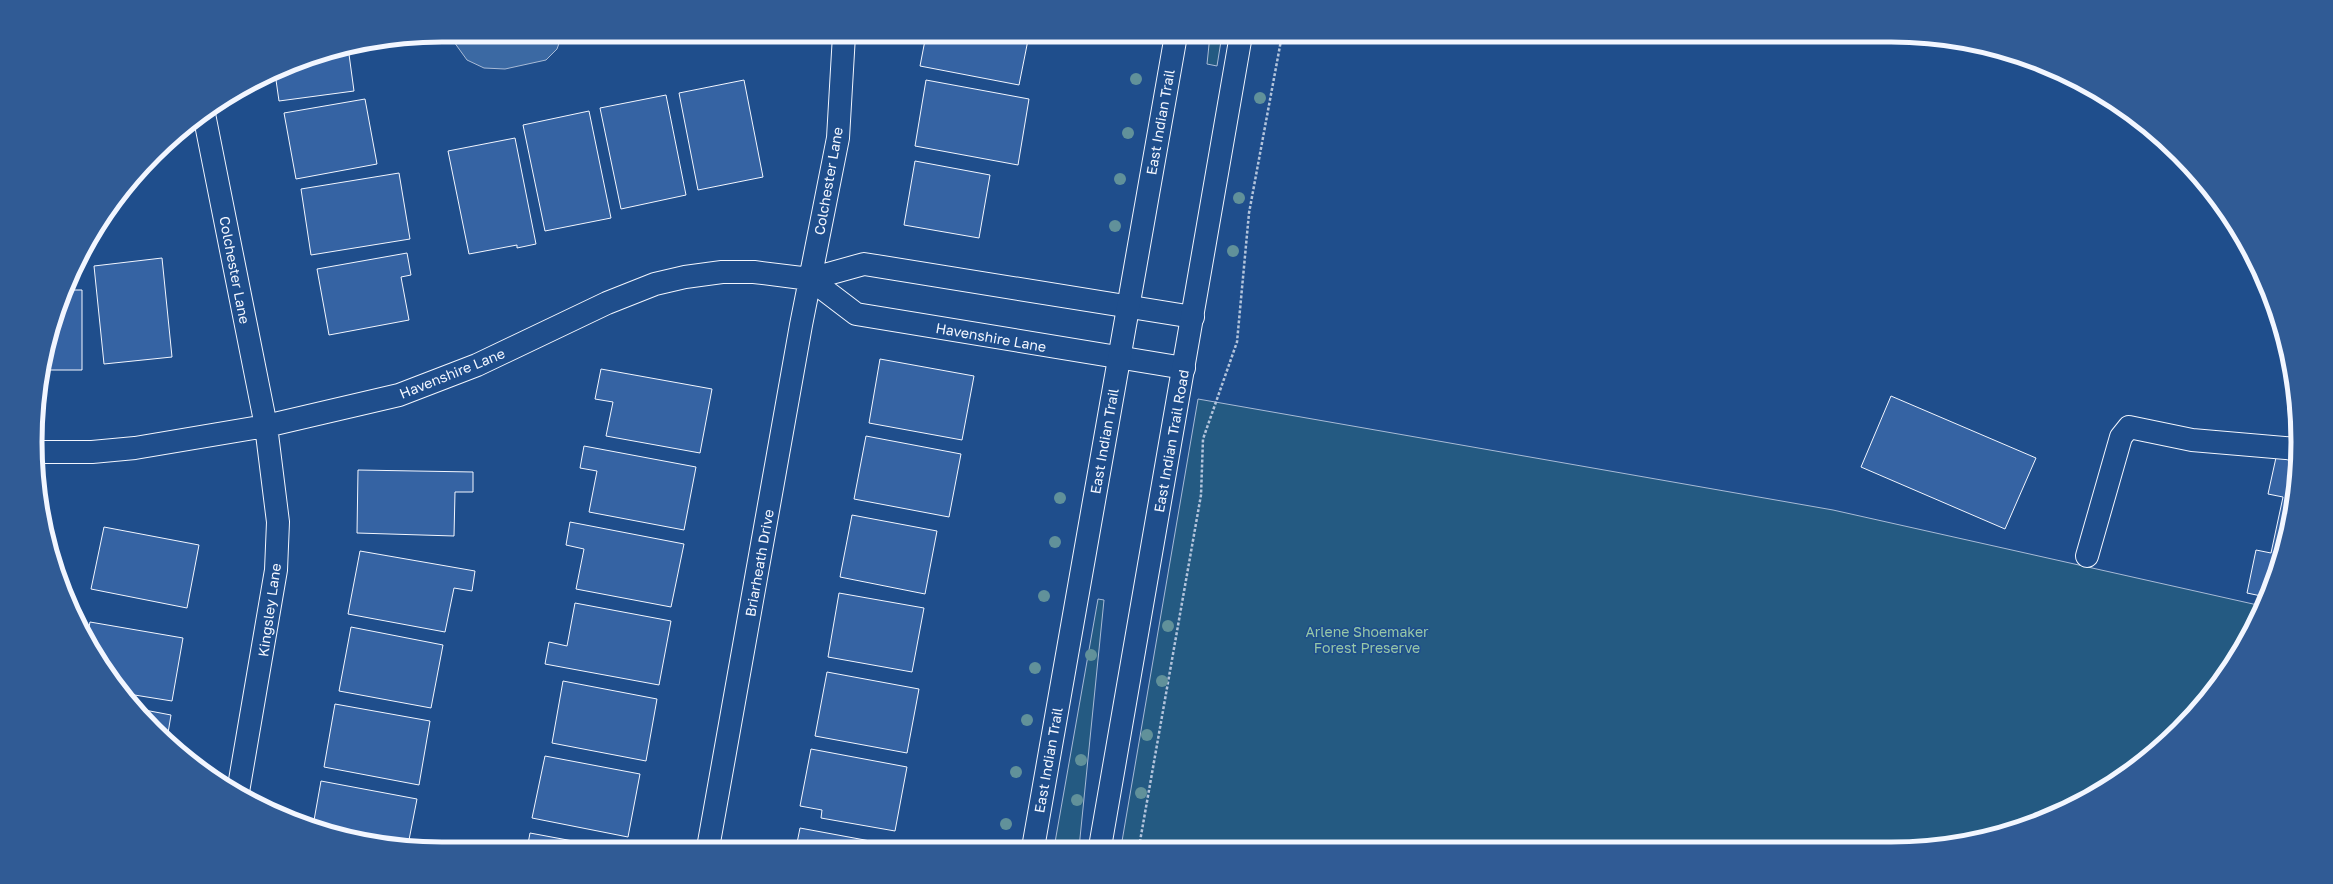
<svg xmlns="http://www.w3.org/2000/svg" width="2333" height="884" viewBox="0 0 2333 884" font-family="'Golos Text',sans-serif">
<style>
.green{fill:#245a82;stroke:#a8bbd7}
.water{fill:#3b69a3;stroke:#a8bbd7}
.building{fill:#3563a3;stroke:#f2f6ff}
.lines{fill:none;stroke-linecap:round;stroke-linejoin:round}
.minor-casing{stroke:#f2f6ff;stroke-width:24}
.major-casing{stroke:#f2f6ff;stroke-width:24}
.path{stroke:#b3c4dc;stroke-width:2.5;stroke-dasharray:3 2;stroke-linecap:butt}
.minor{stroke:#1f4e8c;stroke-width:22}
.major{stroke:#1f4e8c;stroke-width:22}
.tree{fill:#61919a}
.labels{text-anchor:middle;dominant-baseline:central;stroke-width:3;stroke-linejoin:round;paint-order:stroke}
.street-label{font-size:14px;fill:#f2f6ff;stroke:#1f4e8c}
.park-label{font-size:14px;fill:#97c8a6;stroke:#1f4e8c}
.rim{fill:none;stroke:#f2f6ff;stroke-width:5}
</style>
<rect width="100%" height="100%" fill="#1f4e8c"/>
<!-- green -->
<path class="green" d="M1210 35H1222L1217 66 1207 64Z
M1198 399 1833 510 2262 606 2256 622 2230 668 2159 748 2117 781 2047 818 1944 845 1121 847Z
M1098 599 1104 600 1079 848H1054Z"/>
<!-- water -->
<path class="water" d="M449 35H562L557 49 546 60 505 69 484 68 467 60Z"/>
<!-- building -->
<path class="building" d="M926 35H1029L1019 85 920 66Z
M348 47 354 91 279 101 275 73 311 57Z
M744 80 763 177 698 190 679 93Z
M926 80 1029 99 1018 165 915 146Z
M666 95 686 195 621 209 600 108Z
M365 99 377 164 296 179 284 113Z
M589 111 611 218 545 231 523 125Z
M515 138 536 244 517 248V245L469 254 448 151Z
M915 161 990 175 979 238 904 225Z
M399 173 410 239 311 255 301 189Z
M407 253 411 275 401 277 409 320 329 335 317 269Z
M162 258 172 357 104 364 94 266Z
M66 290H82V370H43L57 311Z
M880 359 974 376 962 440 869 423Z
M601 369 712 389 700 453 606 436 613 402 595 399Z
M1891 396 2036 458 2005 529 1861 467Z
M866 436 961 454 949 517 854 499Z
M584 446 696 467 684 530 589 512 597 471 580 468Z
M2277 453 2297 457V469L2284 548 2266 597 2247 593 2256 550 2271 553 2283 497 2268 494Z
M358 470 473 472V492H455L454 536 357 533Z
M852 515 937 531 925 594 840 577Z
M570 522 684 544 671 607 576 589 584 549 566 545Z
M104 527 199 545 187 608 91 589Z
M360 551 475 571 472 591 454 588 445 632 348 614Z
M839 593 924 608 912 672 828 657Z
M575 603 671 621 659 685 545 664 549 642 567 646Z
M90 622 183 638 172 701 122 693 103 668 87 637Z
M351 627 443 645 431 708 339 691Z
M827 672 919 689 907 753 815 736Z
M563 681 657 699 646 761 552 743Z
M335 704 430 721 419 785 324 767Z
M134 708 171 715 167 739 136 711Z
M811 749 907 767 895 831 821 818 822 810 800 806Z
M545 756 640 774 628 837 532 818Z
M321 781 417 799 408 845 336 835 313 826Z
M800 828 881 843V848H796Z
M530 833 616 849H527Z"/>
<g class="lines">
<!-- minor casing -->
<g class="minor-casing">
<path id="minor" d="M204 114 266 426 278 522 276 570 238 792
M810 279 856 314 1184 368
M36 452H92L135 448 266 426 399 395 477 365 607 303 655 284 685 277 722 272H754L810 279 864 264 1193 317
M2087 556 2121 437 2129 427 2192 440 2296 449
M708 848 801 325 838 138 844 35"/>
</g>
<!-- major casing -->
<g class="major-casing">
<path id="major" d="M1100 847 1241 35
M1033 848 1176 35"/>
</g>
<!-- path -->
<path class="path" d="M1139 847 1201 495 1203 439 1237 342 1249 213 1282 35"/>
<!-- minor -->
<use href="#minor" class="minor"/>
<!-- major -->
<use href="#major" class="major"/>
</g>
<!-- trees -->
<g class="tree">
<circle cx="1136" cy="79" r="6"/>
<circle cx="1260" cy="98" r="6"/>
<circle cx="1128" cy="133" r="6"/>
<circle cx="1120" cy="179" r="6"/>
<circle cx="1239" cy="198" r="6"/>
<circle cx="1115" cy="226" r="6"/>
<circle cx="1233" cy="251" r="6"/>
<circle cx="1060" cy="498" r="6"/>
<circle cx="1055" cy="542" r="6"/>
<circle cx="1044" cy="596" r="6"/>
<circle cx="1168" cy="626" r="6"/>
<circle cx="1091" cy="655" r="6"/>
<circle cx="1035" cy="668" r="6"/>
<circle cx="1162" cy="681" r="6"/>
<circle cx="1027" cy="720" r="6"/>
<circle cx="1147" cy="735" r="6"/>
<circle cx="1081" cy="760" r="6"/>
<circle cx="1016" cy="772" r="6"/>
<circle cx="1141" cy="793" r="6"/>
<circle cx="1077" cy="800" r="6"/>
<circle cx="1006" cy="824" r="6"/>
</g>
<g class="labels">
<!-- street labels -->
<g class="street-label">
<text transform="translate(1160 122) rotate(-80)">East Indian Trail</text>
<text transform="translate(828 181) rotate(-80)">Colchester Lane</text>
<text transform="translate(235 270) rotate(79)">Colchester Lane</text>
<text transform="translate(991 337) rotate(10)">Havenshire Lane</text>
<text transform="translate(452 373) rotate(-22)">Havenshire Lane</text>
<text transform="translate(1104 441) rotate(-80)">East Indian Trail</text>
<text transform="translate(1171 441) rotate(-80)">East Indian Trail Road</text>
<text transform="translate(759 563) rotate(-80)">Briarheath Drive</text>
<text transform="translate(269 610) rotate(-82)">Kingsley Lane</text>
<text transform="translate(1048 760) rotate(-80)">East Indian Trail</text>
</g>
<!-- park labels -->
<g class="park-label">
<text x="1367" y="631">Arlene Shoemaker<tspan x="1367" dy="16">Forest Preserve</tspan></text>
</g>
</g>
<!-- crop -->
<path d="M0 0H2333V884H0ZM442 42H1891A400 400 0 0 1 2291 442V442A400 400 0 0 1 1891 842H442A400 400 0 0 1 42 442V442A400 400 0 0 1 442 42Z" fill="#305b95" fill-rule="evenodd"/>
<path class="rim" d="M442 42H1891A400 400 0 0 1 2291 442V442A400 400 0 0 1 1891 842H442A400 400 0 0 1 42 442V442A400 400 0 0 1 442 42Z"/>
</svg>
